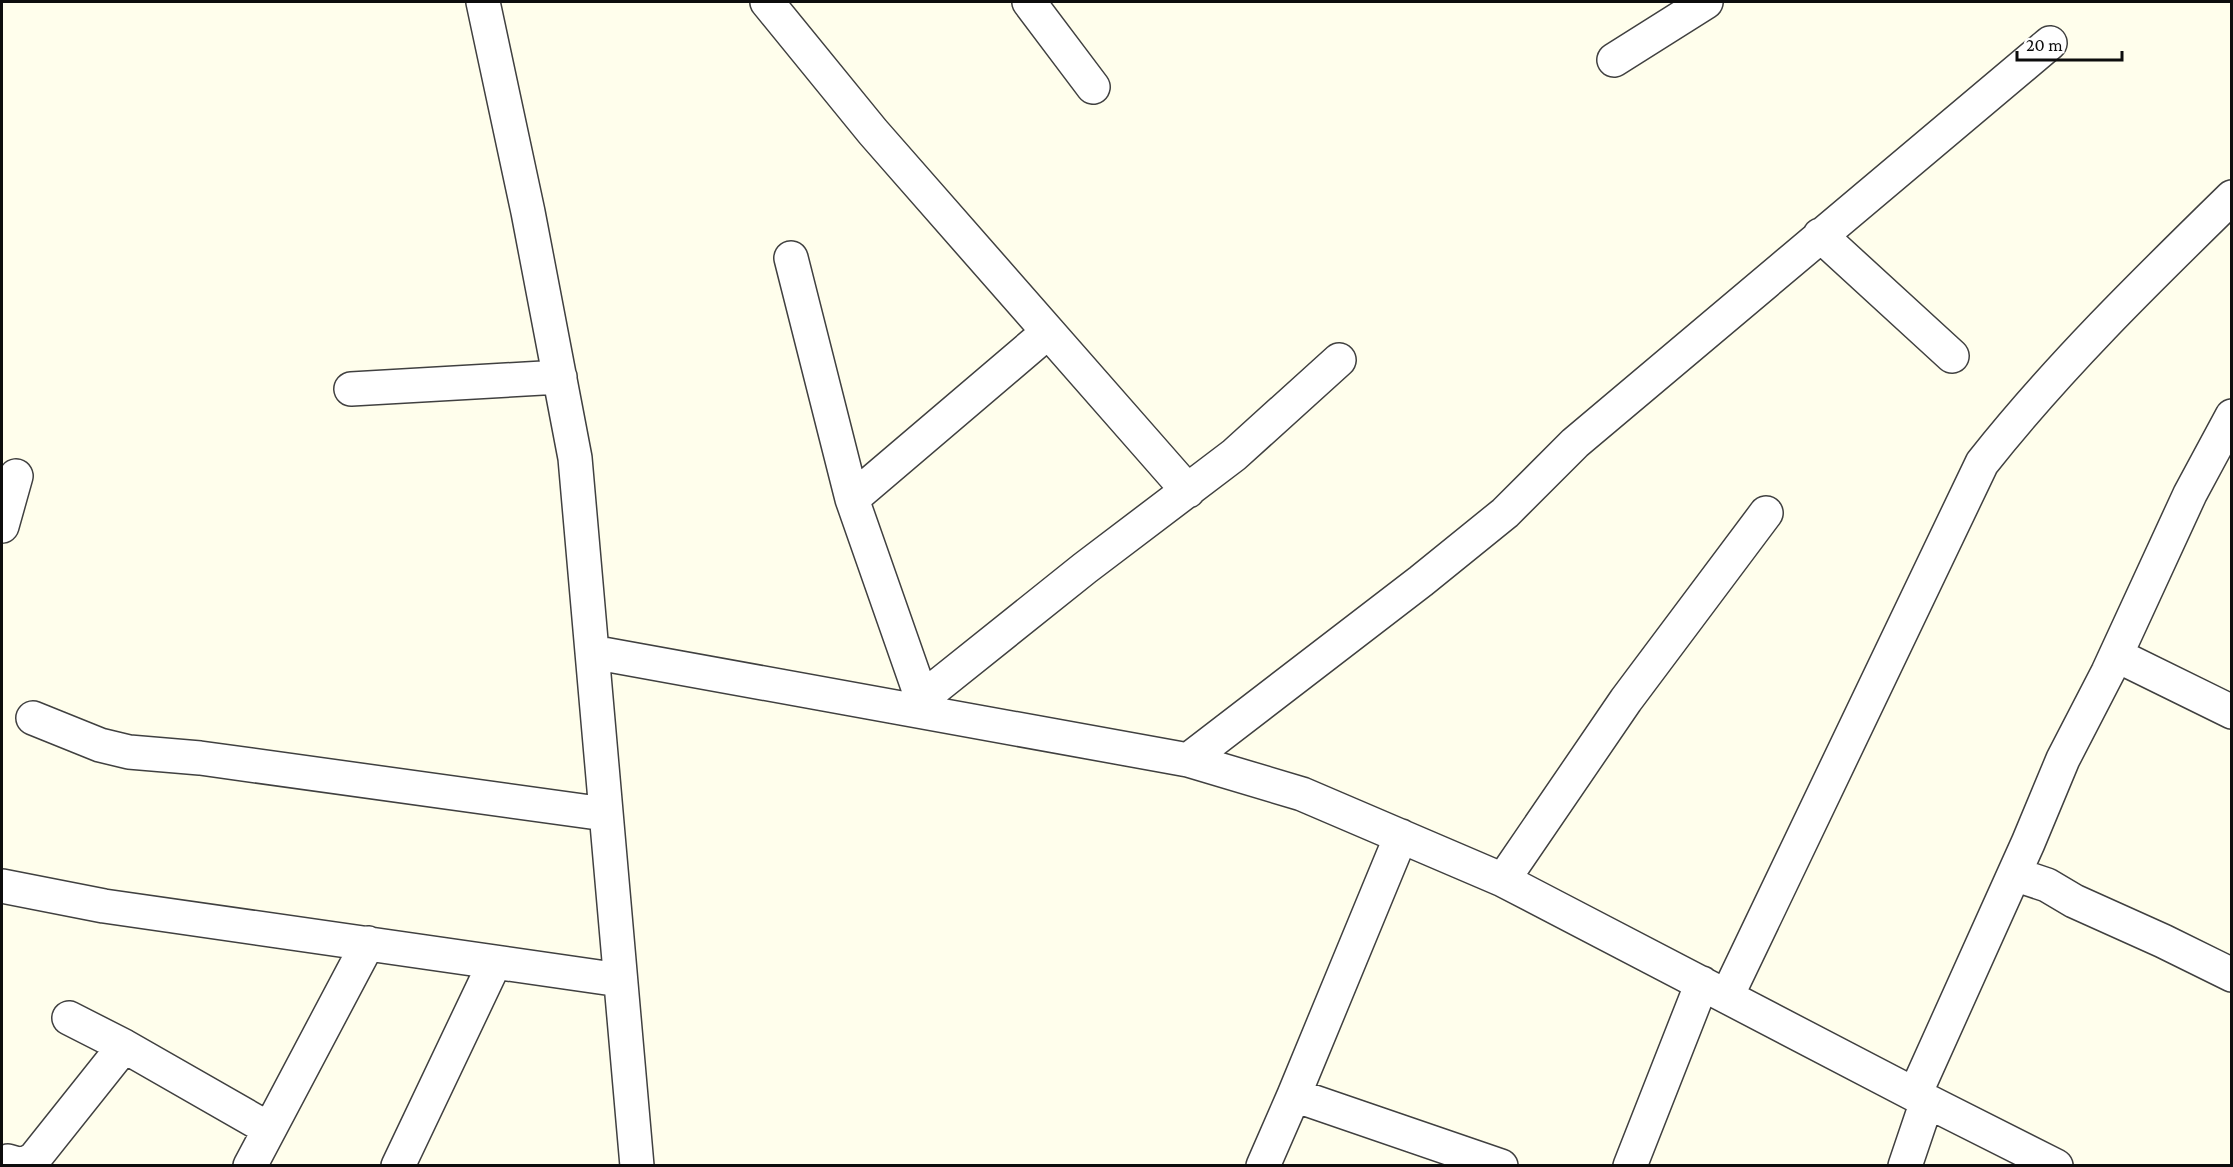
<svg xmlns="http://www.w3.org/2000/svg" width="2233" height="1167" viewBox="0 0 2233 1167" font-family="'Crimson Pro',serif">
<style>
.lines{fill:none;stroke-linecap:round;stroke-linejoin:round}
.minor-casing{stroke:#404040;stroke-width:36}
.minor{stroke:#fff;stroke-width:33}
</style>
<rect width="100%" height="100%" fill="#fffeec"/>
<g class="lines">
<!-- minor casing -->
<g class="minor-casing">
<path id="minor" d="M483 2 528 212 575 458 637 1166
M767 2 873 132 1188 491
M1029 2 1093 87
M1614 60 1706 2
M1820 235 1952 356
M791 258 852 499 922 699
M351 389 560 377
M852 499 1048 332
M2 526 16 476
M592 652 1188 760 1302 794 1503 880 1927 1101 2056 1166
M2116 655 2232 712
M910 708 1085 568 1234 455 1339 360
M33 718 100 745 129 752 200 758 605 814
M1188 760 1421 581 1505 513 1575 443 2050 43
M2014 874 2047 885 2074 901 2163 941 2232 975
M1503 880 1626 700 1766 513
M2 886 104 906 620 980
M1727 996 1982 463C2057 368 2145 282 2232 197
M69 1018 124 1046 269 1129
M1915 1094 2028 843 2063 759 2108 672 2190 494 2232 416
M1294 1095 1501 1166
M5 1166 8 1161 22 1165 34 1159 124 1046
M250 1166 368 943
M398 1166 495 962
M1263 1166 1294 1095 1401 836
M1630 1166 1702 983
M1905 1166 1927 1101"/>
</g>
<!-- minor -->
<use href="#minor" class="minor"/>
</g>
<!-- border -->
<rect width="2233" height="1167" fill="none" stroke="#0d0d0d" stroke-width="6"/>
<!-- scale -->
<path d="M2017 51v9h105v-9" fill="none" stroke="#0d0d0d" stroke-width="3"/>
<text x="2026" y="51" font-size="18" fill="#0d0d0d" stroke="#ffffff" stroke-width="4.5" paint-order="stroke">20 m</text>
</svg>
